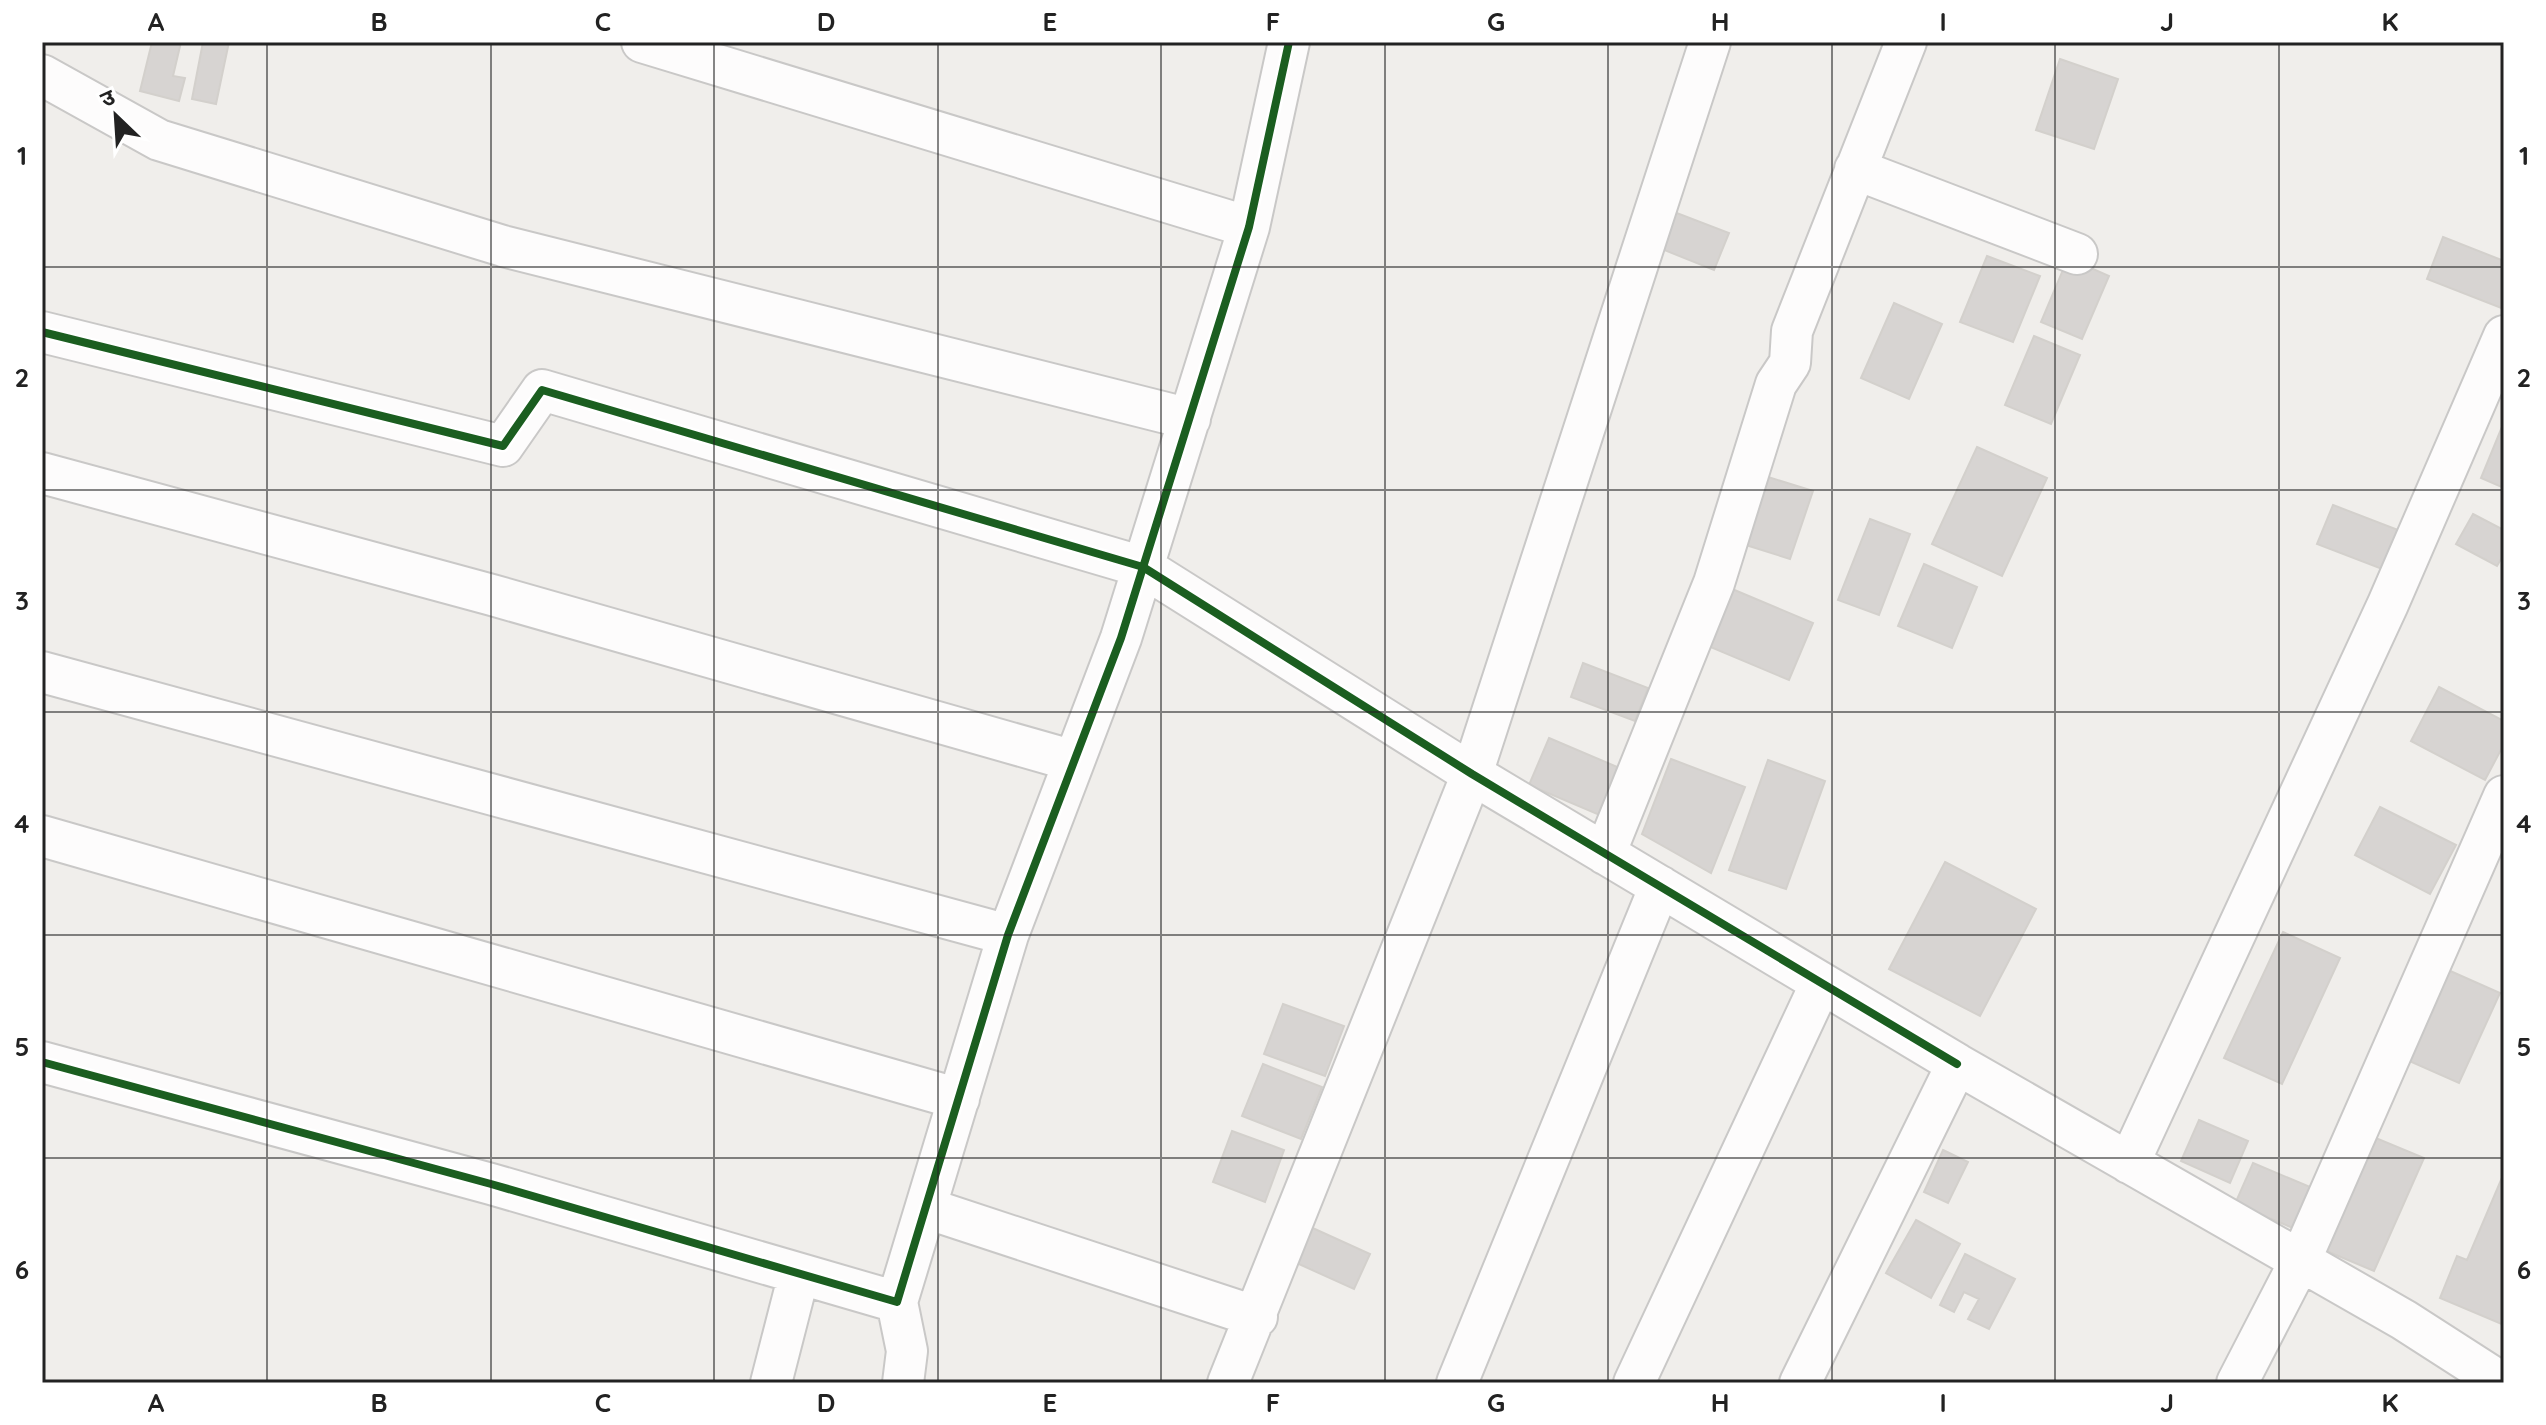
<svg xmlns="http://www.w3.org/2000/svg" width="2546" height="1425" viewBox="0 0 2546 1425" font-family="Quicksand,'Noto Sans Devanagari',sans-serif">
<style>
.building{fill:#d7d4d2;stroke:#d3d0cc;stroke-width:2}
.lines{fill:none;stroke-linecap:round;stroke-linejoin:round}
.minor-casing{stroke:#c9c8c7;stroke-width:44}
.minor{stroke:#fdfcfc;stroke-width:40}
.cycleway-casing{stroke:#fff;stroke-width:13}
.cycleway{stroke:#1b5e20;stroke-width:8}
.grid{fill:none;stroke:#222;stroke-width:2;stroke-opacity:0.55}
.neatline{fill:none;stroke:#222;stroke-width:3}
.grid-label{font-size:26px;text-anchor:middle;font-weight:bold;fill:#222}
</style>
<rect width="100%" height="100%" fill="#f0eeeb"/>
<!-- building -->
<path class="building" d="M152 42H181L173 76 185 78 179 101 140 91Z
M203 42H229L216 104 192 99Z
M2060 59 2118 79 2094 149 2036 130Z
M1661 207 1729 233 1714 270 1647 243Z
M2443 237 2504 261V309L2427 279Z
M1987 256 2040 276 2013 342 1960 322Z
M2068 258 2109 276 2082 339 2041 322Z
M1894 303 1942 324 1909 399 1861 378Z
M2034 336 2080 355 2051 424 2005 405Z
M2504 422V488L2481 478Z
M1977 447 2047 478 2002 576 1932 544Z
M1768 477 1813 491 1790 559 1746 545Z
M2333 505 2406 533 2390 572 2317 544Z
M2473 514 2504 530V554L2497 566 2456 544Z
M1870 519 1910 534 1879 615 1838 600Z
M1924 564 1977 587 1952 648 1898 626Z
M1725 586 1813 623 1789 680 1701 643Z
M1583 663 1648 688 1635 721 1571 697Z
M2439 687 2504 721V744L2485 780 2411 741Z
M1549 738 1629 772 1609 819 1529 785Z
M1671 759 1745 787 1711 873 1642 834Z
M1768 760 1825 781 1786 889 1729 870Z
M2380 807 2456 845 2430 894 2355 855Z
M1945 862 2036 909 1980 1016 1889 969Z
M2283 932 2340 958 2282 1084 2224 1058Z
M2439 966 2500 993 2459 1083 2398 1056Z
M1283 1004 1344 1026 1325 1076 1264 1054Z
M1263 1064 1322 1087 1301 1139 1242 1116Z
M2199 1120 2248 1141 2230 1183 2181 1161Z
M1232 1131 1284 1150 1265 1202 1213 1182Z
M2366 1134 2424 1158 2374 1271 2317 1247Z
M1943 1150 1968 1162 1948 1203 1924 1192Z
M2253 1163 2322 1192 2305 1233 2235 1204Z
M2504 1173V1325L2440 1298 2457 1256 2467 1260Z
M1916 1220 1960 1244 1931 1298 1886 1273Z
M1306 1225 1370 1254 1354 1289 1290 1260Z
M1965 1254 2015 1279 1989 1329 1968 1319 1979 1299 1964 1292 1954 1312 1940 1305Z"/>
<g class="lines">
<!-- minor casing -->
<g class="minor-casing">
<path id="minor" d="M642 42 1249 227
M42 75 159 140 503 246 1190 419
M1855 169 2077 254
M42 332 503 446 542 390 1143 567 1472 774 1957 1064
M42 473 492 595 1074 761
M42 672 1008 935
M42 836 959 1099
M1605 854 1714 583 1776 384 1790 363 1792 331 1906 42
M42 1062 491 1184 897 1302 1008 935 1121 638 1249 227 1289 42
M2129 1163 2388 604 2504 336
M926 1208 1257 1317
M897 1302 907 1351 903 1383
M771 1383 799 1274
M1228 1383 1472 774 1710 42
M1457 1383 1660 886
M1634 1383 1821 983
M1800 1383 1957 1064 2404 1320 2502 1383
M2237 1383 2300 1261 2504 796"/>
</g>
<!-- minor -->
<use href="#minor" class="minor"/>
<!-- cycleway casing -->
<g class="cycleway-casing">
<path id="cycleway" d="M42 332 503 446 542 390 1143 567 1472 774 1957 1064
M42 1062 491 1184 897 1302 1008 935 1121 638 1249 227 1289 42"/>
</g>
<!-- cycleway -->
<use href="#cycleway" class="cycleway"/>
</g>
<!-- grid -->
<path class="grid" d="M267 42V1383M491 42V1383M714 42V1383M938 42V1383M1161 42V1383M1385 42V1383M1608 42V1383M1832 42V1383M2055 42V1383M2279 42V1383M42 267H2504M42 490H2504M42 712H2504M42 935H2504M42 1158H2504"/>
<!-- border -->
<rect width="2546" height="1425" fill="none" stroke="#ffffff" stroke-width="88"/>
<!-- north arrow -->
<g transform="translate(116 116) rotate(335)" stroke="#ffffff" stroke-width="6" paint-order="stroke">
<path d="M0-6L14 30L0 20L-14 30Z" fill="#222222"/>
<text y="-12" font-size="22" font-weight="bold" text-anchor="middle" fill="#222222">उ</text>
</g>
<rect x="44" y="44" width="2458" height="1337" class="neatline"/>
<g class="grid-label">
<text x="156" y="31">A</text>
<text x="379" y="31">B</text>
<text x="603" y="31">C</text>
<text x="826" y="31">D</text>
<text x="1050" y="31">E</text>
<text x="1273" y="31">F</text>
<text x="1496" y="31">G</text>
<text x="1720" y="31">H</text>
<text x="1943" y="31">I</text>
<text x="2167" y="31">J</text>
<text x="2390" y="31">K</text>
<text x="22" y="165">1</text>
<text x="2524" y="165">1</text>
<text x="22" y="387">2</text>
<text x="2524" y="387">2</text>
<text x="22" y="610">3</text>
<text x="2524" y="610">3</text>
<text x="22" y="833">4</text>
<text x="2524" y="833">4</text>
<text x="22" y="1056">5</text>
<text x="2524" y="1056">5</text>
<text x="22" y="1279">6</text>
<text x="2524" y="1279">6</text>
<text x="156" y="1412">A</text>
<text x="379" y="1412">B</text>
<text x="603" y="1412">C</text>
<text x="826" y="1412">D</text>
<text x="1050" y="1412">E</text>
<text x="1273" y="1412">F</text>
<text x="1496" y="1412">G</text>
<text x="1720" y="1412">H</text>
<text x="1943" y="1412">I</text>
<text x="2167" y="1412">J</text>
<text x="2390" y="1412">K</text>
</g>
</svg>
